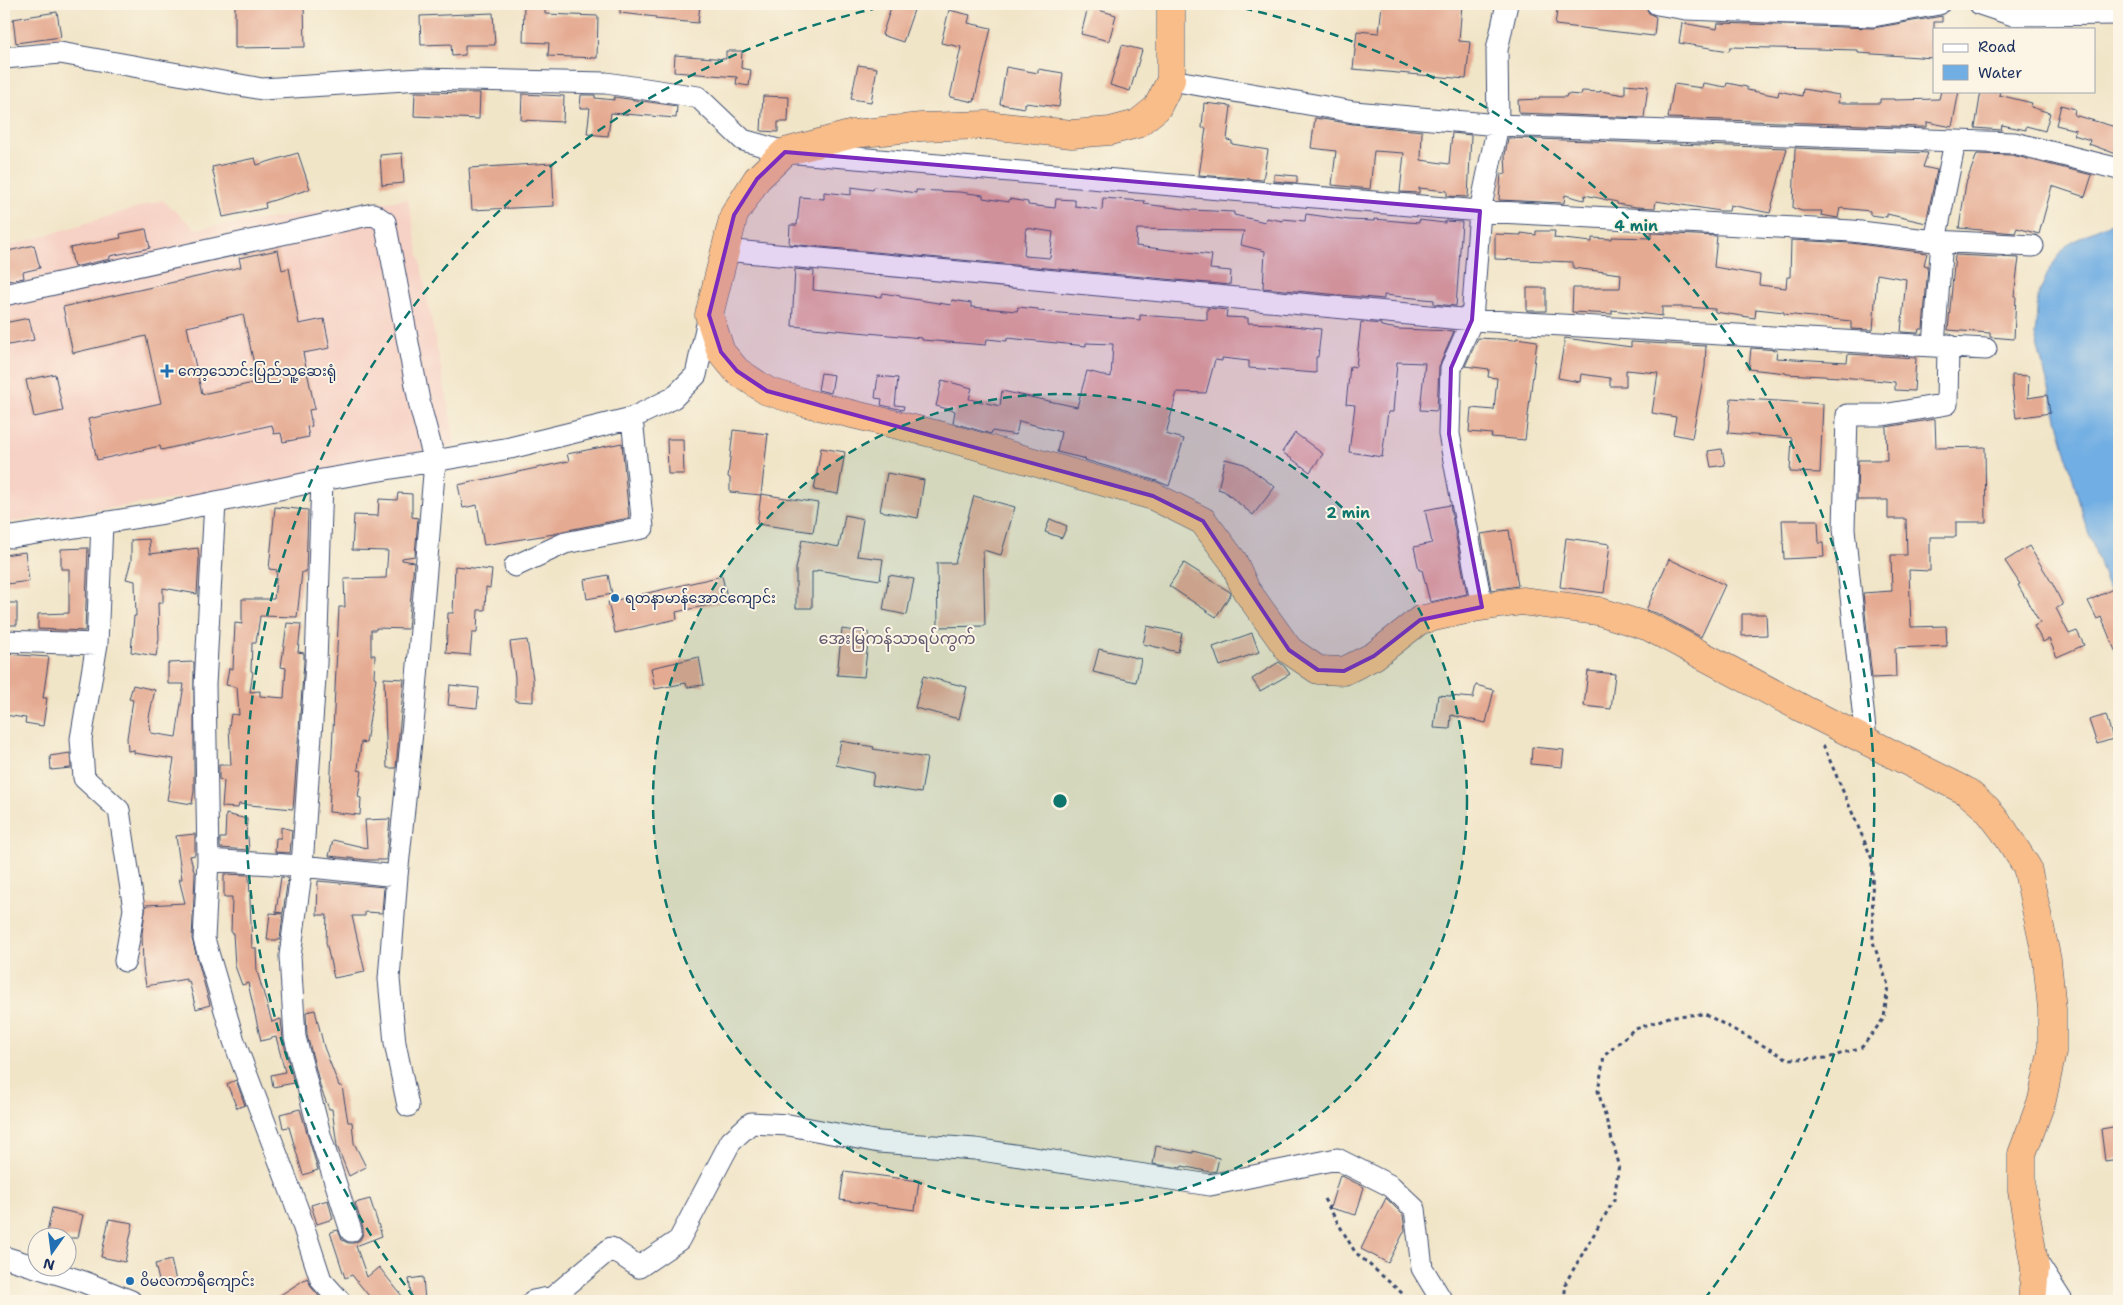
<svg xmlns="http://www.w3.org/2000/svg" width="2123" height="1305" viewBox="0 0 2123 1305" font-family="'Shantell Sans','Noto Sans Myanmar',sans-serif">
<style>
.built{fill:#f6d1c5}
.water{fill:#71aee3;stroke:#466ea0}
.building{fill:#e5aa92;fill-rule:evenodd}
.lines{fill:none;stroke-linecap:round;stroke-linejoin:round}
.minor-casing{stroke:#3b4a6e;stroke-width:23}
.highway-casing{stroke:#3b4a6e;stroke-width:29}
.path{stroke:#3b4a6e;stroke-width:3;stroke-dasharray:4 4;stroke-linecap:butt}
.minor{stroke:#fff;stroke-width:21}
.highway{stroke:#f8bd89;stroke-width:28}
.marked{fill:#7b2cbf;fill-opacity:0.2;stroke:#7b2cbf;stroke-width:4;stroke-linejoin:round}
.ring{fill:none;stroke:#0f766e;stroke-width:2.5;stroke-dasharray:9 6}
.poi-dot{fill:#1f6fb2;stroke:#fcf5e5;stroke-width:2}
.labels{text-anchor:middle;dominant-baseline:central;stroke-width:4;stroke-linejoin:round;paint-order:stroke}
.poi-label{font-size:14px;fill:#1b2f5e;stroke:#fcf5e5;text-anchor:start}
.quarter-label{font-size:16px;fill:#625a70;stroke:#fcf5e5}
.centre{fill:#0f766e;stroke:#fcf5e5;stroke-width:2.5}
.ring-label{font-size:15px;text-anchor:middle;font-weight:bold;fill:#0f766e;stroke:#fcf5e5;stroke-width:4;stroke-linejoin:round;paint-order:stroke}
</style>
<rect width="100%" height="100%" fill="#fcf5e5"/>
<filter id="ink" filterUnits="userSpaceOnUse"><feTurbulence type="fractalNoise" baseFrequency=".02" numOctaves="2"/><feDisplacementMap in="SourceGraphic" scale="10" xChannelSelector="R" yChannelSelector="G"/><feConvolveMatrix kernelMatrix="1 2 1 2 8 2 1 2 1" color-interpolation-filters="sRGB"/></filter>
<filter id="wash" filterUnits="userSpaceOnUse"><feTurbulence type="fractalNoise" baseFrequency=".0096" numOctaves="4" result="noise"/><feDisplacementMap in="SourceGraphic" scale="20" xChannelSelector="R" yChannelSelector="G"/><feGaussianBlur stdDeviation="1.12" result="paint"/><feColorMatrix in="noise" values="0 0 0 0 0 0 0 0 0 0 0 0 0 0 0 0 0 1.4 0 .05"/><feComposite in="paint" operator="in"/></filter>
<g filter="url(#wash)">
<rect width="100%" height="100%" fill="#f1e5c8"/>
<!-- built -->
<path class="built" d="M408 199 456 445 218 493 4 523V248L162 200 196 229Z"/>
<!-- water -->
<path class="water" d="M2119 220V619L2084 520 2035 336 2038 296 2050 268 2066 246 2092 231Z"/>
<g id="blocks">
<!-- building -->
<path class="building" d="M304 4 305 47 235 48V5Z
M524 4H545V14L598 16 597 58 548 56 549 43 523 42Z
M620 4H700L698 23 655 19 656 17 620 13Z
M892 4H916L903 42 882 35Z
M1382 4H1462L1459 41 1470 42 1466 79 1353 69 1357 31 1379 33Z
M1558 4 1645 5 1649 13 1656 17 1654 36 1555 25Z
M1088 7 1116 15 1109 41 1081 34Z
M949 10 970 15 968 23 991 28 974 102 950 97 961 47 941 43Z
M57 12 61 37 16 43 13 19Z
M493 13 495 45H465V55L452 56 451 44 421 45 420 16Z
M1942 16V22H1934V58L1858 53V50L1730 47 1729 51 1679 43 1682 23 1717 29 1718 23 1873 28Z
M1122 45 1142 50 1130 91 1110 85Z
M726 51H742L741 68 751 70 749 86 736 84 737 77 674 72 675 55 726 59Z
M858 65 877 68 871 102 851 99Z
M1006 67 1038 73V69L1063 73 1059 107 1025 103V108L1000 104Z
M1703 83 1726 87 1727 83 1747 87V90L1778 96 1779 91 1802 96 1803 89 1839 95 1838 103H1880V99H1894V100L1939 99 1941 91H1959L1952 127 1927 122V127H1919L1668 118 1674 84 1702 88Z
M1625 84 1648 86 1644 118 1519 113 1518 100 1539 99V97H1566L1567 94 1581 95 1582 91 1600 92V91L1625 95Z
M1981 91H2000L1999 95 2032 103 2031 107 2050 113 2045 131 2026 126V130L2002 125 2001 130 1975 128Z
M415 92 480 93 479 119 414 116Z
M522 94 564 96 563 122 521 120Z
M581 95H595V98L614 100V97L677 106 676 118 611 113 608 136 587 134 590 108H580Z
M763 96 789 97 788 122H778V132L761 131Z
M1204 103 1231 106 1227 140 1232 141V144L1268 150 1263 180 1199 175 1206 128H1202Z
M2061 105 2075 109 2074 115 2119 128V155L2089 144 2090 140 2074 135 2076 130 2056 125Z
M1315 118 1353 124 1422 131 1421 160 1449 164 1452 133 1471 135 1468 197 1447 196V191L1419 188V193L1400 192 1404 153 1374 151 1370 189 1332 185 1336 151 1311 148Z
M1508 138 1787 148 1770 213 1730 205 1729 211H1720L1656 201 1655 208 1636 207 1617 204V202L1585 195 1584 200 1565 195 1564 203 1499 200 1501 173 1506 174 1505 155Z
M1795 148 1928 153 1923 167 1937 170 1926 223 1887 214V217L1870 215V211L1840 208 1838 218 1821 215 1822 211H1802L1793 208Z
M298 153 310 189 265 203 266 208 223 217 212 167 255 158 257 165Z
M402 153 404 183 382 185 380 155Z
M1977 154 2012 155 2092 175 2085 197 2052 186 2039 234 2017 228 2015 233 1959 228 1966 183Z
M552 163 554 206 472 210 469 168Z
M1274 174 1297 176V183L1274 181Z
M851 187 873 190 874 187 916 193V190L959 192 983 195V198L1009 202V199L1028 202V205L1055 208 1056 199 1075 200V206L1102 210 1103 198 1128 200 1145 201 1144 204 1192 210 1234 212V215L1265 222 1266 218 1283 221V219L1305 221 1306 214 1349 220 1374 221V219L1419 223V220L1445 223V221L1462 222 1456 306 1434 304V300L1384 295V299L1263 288 1265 251 1241 245 1244 231 1137 229 1136 246 1212 255 1210 269 1231 271 1230 285 789 244 790 225H797L800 197 824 199V192L851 195ZM1026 228 1053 232 1050 258 1024 256Z
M146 229 150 248 110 256V259L74 267 70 248 121 238 120 234Z
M1536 231H1555L1554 238 1592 242V238L1612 239V237L1651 238V233L1717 236 1714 267 1760 275 1759 285 1786 288 1787 277H1790L1791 240 1851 243 1927 253 1924 265 1928 266 1923 329H1919L1918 333 1901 332 1906 279 1877 274 1873 330 1851 329V321L1784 314V312L1756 309 1755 318 1715 312V309L1685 307H1662V316L1612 310V314L1572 312 1573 288H1620L1621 274 1573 268V262L1495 259V234L1521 235V233L1536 235Z
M34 245 40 268 23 272 24 278 7 281 6 275 4 276V252Z
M278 250 282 270 289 268 299 324 324 319 330 348 303 353 315 409 309 410 312 426 307 427 309 437 283 442 281 433 274 434 272 425 161 450 160 446 97 460 88 419 161 403 146 336 73 353 63 307 241 267 239 258ZM243 314 258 382 202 394 187 327Z
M1955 255 2019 258 2014 296H2016L2014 339 1990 337V333L1948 330Z
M795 269 814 271 813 290 881 297 883 293 900 296V297L951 305 952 300 971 303V307L1017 311 1018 307 1038 309V311L1140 320V315L1207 320V308L1227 310 1226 317 1248 318V323L1275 324 1321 329 1318 357H1316V373L1249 368V361L1222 358V361L1215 360 1206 393 1177 392 1166 434 1184 439 1169 486 1157 481 1085 460 1086 459 1057 452 1061 432 1019 421 1016 435 992 431 991 434 953 423 955 411 936 406 942 380 972 388 969 399 1000 406 1002 391 1077 407 1087 371 1111 377 1113 344 1086 343V346L1007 338V341L987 339 986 345 922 340V338L792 326Z
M1527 288H1546V311H1527Z
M29 318 34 340 4 346V323Z
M1361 322 1381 324V326L1398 329 1454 331 1439 367 1437 411 1420 410 1425 363 1397 362 1393 412H1388L1382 457 1349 452 1355 405 1346 404 1350 366 1356 367Z
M1478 338 1516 340V338L1537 341 1525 440 1491 437 1492 434 1469 432 1471 408 1494 410 1497 378 1488 377 1489 369 1465 366Z
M1565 338 1631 347V342L1706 346 1705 367 1692 438 1673 434 1676 417 1652 413 1658 373 1626 370V386H1610V378L1581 374 1580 382 1558 378Z
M1751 348 1777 350 1776 358 1847 362 1848 354 1916 358 1914 391 1895 390V382L1841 377 1786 374V373L1749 369Z
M821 373 834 375 831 393 818 390Z
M55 374 63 411 34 417 26 380Z
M2012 375 2029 376 2028 398 2047 395 2050 413 2016 418 2012 386Z
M878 376 898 378 895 405 904 406 903 410 881 405 882 399 875 398Z
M1731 398 1823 404 1820 473 1790 472 1792 438 1728 433Z
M1935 419 1936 448 1985 447 1986 522H1956V537H1930V571L1909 570 1911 627 1946 626 1947 646 1895 648 1896 677 1872 678 1863 593 1892 591 1891 555H1907L1906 519H1888V500H1857L1858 460H1887L1886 427Z
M733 430 768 434 761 495 730 492V478L728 477Z
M1295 433 1323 454 1310 472 1282 452Z
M667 439H683L684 474H668Z
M622 443 629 518 563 531 554 534 484 545 477 505 463 508 458 485 569 461 567 454Z
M821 448 845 452 838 494 814 490Z
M1722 449 1725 465 1711 467 1708 451Z
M1225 459 1244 464 1275 487 1253 515 1224 491 1218 489Z
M887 473 924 480 918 518 880 511Z
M398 493 412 494V517L418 518 415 556 402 558V560L414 562 408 629 376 628V630H371V655H375L374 677 376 678 366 743 361 742 358 770 362 771 358 797 361 798 360 815 329 812 339 607H345L344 579 386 578 388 551 352 550 354 515 378 516 379 499 397 500Z
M761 494 818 503 813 532 757 524Z
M974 496 1015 507 1001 555 983 550 985 626 938 627 937 563H955Z
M1450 505 1467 594 1430 602 1422 570H1419L1414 547 1432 543 1425 510Z
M275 507 308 510 306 572H302L297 617 260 616 256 643H252L251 671 253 672 250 692 260 691V696L284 698 286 668 281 667 287 623 301 624 298 652 304 653V662L293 809 239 804 238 808 222 807 224 781 219 779V765H231L229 727 231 714 239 715 237 687 226 685 229 668 233 669 235 623 242 624V599H274L277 570 269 569Z
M845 515 863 519 857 556 883 559 880 580 817 570V572H812V608H796V569L802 540 839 547Z
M1050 519 1067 526 1062 538 1045 532Z
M1782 520H1818L1819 543H1823L1824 557 1784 559Z
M1509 530 1518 586 1491 590 1481 534Z
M1566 538 1610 544 1604 593 1560 587Z
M149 539 150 554 198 548 199 560 197 594 163 588V603H158L159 639 156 656 131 652 134 616H136L135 581 126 579 131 561V540Z
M2029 546 2052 583 2063 605 2056 608 2069 634 2077 631 2084 645 2057 657 2049 639 2043 642 2034 626 2040 623 2018 585 2020 584 2005 561Z
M88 548 85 631 38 629V614L69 613V569H61V549Z
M25 552 29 581 7 584 4 555Z
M1669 559 1725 585 1701 637 1656 613 1646 610Z
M1184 563 1230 592 1231 594 1216 617 1169 586Z
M455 566 492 570 490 588 486 587 485 610H478L477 633H472L470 655 446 653 448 613H453Z
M608 575 612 594 587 599 584 580Z
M889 575 914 579 907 615 883 610Z
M722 576 728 601 676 612 677 619 615 633 608 602Z
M2115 588 2119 596V660L2101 617 2097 619 2088 601Z
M4 603H17V625H4Z
M1742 614H1766L1767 635 1742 636Z
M1147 626 1182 633 1178 652 1143 644Z
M842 629 869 633 864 677 837 675Z
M1252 633 1259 652 1220 666 1213 647Z
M527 640 533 679V702L515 701V677L510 642Z
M1099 649 1141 659 1136 682 1093 672Z
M4 654 49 657 43 698H47L43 726 25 723 26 718 4 715Z
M699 657 704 685 687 687 686 683 655 689 651 668Z
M194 662V791L192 804 167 800 174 759 134 753V750L128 751 127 738 133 700 129 699 133 685 155 690 149 717 151 733 176 737 184 684H168V663Z
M1279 662 1285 667 1290 674 1260 691 1252 679Z
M1588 671 1615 674 1611 709 1584 706Z
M923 676 967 687 959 719 915 708Z
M384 678 404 679 396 768H387Z
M450 685 479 688 477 708 448 705Z
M1476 685 1494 690 1486 723 1451 715 1450 729 1434 728 1438 695 1473 698Z
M2106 715 2113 739 2097 744 2089 720Z
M841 741 874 747 873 749 927 758 921 793 872 785 874 773 836 765Z
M1532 747 1564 750 1562 767 1531 764Z
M70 753 71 768 51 770 50 756Z
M226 814 247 819 246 837H248L249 850 220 848V838H225Z
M390 819 386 860H367L329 856 333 840 367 848 365 820Z
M281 827 292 830 290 853 275 852 276 838H281Z
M195 834V855L190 856 195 875 192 939 210 1005 196 1009 189 981H186V979L146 986 143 967 142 933 146 905 185 903 179 879H182L176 836Z
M224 874 249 875 252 948H256L257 971 272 1022 281 1019 283 1040 294 1083 273 1087 271 1075 285 1072 276 1037 261 1041 248 983 242 985 235 966 233 933H231L232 897H224Z
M281 877 288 878 283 913 276 912Z
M318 881 384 887 382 913 365 912V916H352L365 972 334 978 326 942 327 915H317Z
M270 913 283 914 280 940H267Z
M315 1010 324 1047 339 1086H342L348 1122H352L354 1143 366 1167 349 1176 337 1146 332 1109H329L321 1089 307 1035 306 1012Z
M236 1080 245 1105 237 1108 227 1084Z
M300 1109 318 1170 303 1175 289 1127 283 1128 280 1114Z
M2119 1126V1159L2105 1161 2101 1129Z
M1156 1146 1193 1153V1151L1219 1158 1216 1171 1210 1172 1182 1166 1181 1168 1153 1164Z
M844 1171 919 1181 915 1210 840 1200Z
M1340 1175 1364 1187 1356 1215 1330 1208Z
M1386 1198 1403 1215 1405 1230 1388 1263 1361 1249Z
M370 1199 382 1236 356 1246 367 1277 379 1267 406 1301H373L352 1275 345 1278 330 1232 338 1230 342 1240 348 1243H354L360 1240 363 1234V1228L355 1203Z
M328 1200 333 1219 317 1224 311 1205Z
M52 1208 83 1215 78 1238H46Z
M109 1219 133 1223 125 1262 101 1257Z
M171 1260 176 1281 160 1285 155 1264Z
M423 1277 425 1301H412L409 1279Z
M307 1278 312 1288 323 1301H271Z"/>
</g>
</g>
<g filter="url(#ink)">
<use href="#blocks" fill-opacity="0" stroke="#3b4a6e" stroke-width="1"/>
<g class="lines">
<!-- minor casing -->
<g class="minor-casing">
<path id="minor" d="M1657 4 1686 9 1873 16 1939 4
M1980 4 2013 15 2119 14
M4 58 60 53 262 89 421 79 606 83 698 97 743 140 785 152 1480 211 1852 231 1935 241 2033 246
M1171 80 1354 112 1498 125 2014 143 2119 169
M1935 241 1955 142
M724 250 1472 320 1986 349
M4 295 373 214 385 222 420 406 435 462 414 713 397 876 389 979 395 1043 408 1106
M1934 345 1942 241
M322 480 316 663 302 866 290 956 295 1037 321 1138 351 1231
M215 502 205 685 208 860 204 939 234 1041 299 1213 321 1280 340 1301
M102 523 97 644 81 739 84 778 119 810 134 909 125 961
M4 536 12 537 159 514 322 480 510 448 632 418 673 398 696 375 709 315
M515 566 565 543 643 528 632 418
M1482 607 1449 434 1451 368 1472 320 1480 211 1498 125 1497 50 1507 4
M4 641 97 644
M1866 739 1844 529 1847 415H1883L1947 404 1948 345
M208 860 302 866 397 876
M2033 1256 2062 1301
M4 1257 84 1282 131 1301
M533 1301 553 1297 611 1248 639 1267 679 1240 731 1141 751 1123 789 1125 879 1142 975 1149 1210 1185 1337 1159 1391 1186 1415 1209 1422 1268 1442 1301"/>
</g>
<!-- highway casing -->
<g class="highway-casing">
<path id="highway" d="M1171 4V80L1157 108 1137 124 1110 131 1072 134 986 125 921 127 853 134 785 152 757 179 734 215 709 315 721 352 737 371 767 391 806 403 939 435 1153 496 1203 521 1233 561 1246 590 1289 650 1318 670 1344 671 1374 656 1420 620 1474 608 1522 601 1598 611 1649 627 1809 712 1966 791 1987 809 2004 831 2027 867 2047 960 2052 1009V1052L2042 1100 2022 1154V1191L2035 1268 2032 1301"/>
</g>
<!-- path -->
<path class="path" d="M1324 1199 1355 1252 1411 1301
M1564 1301 1566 1282 1614 1200 1619 1164 1598 1091 1604 1056 1633 1030 1672 1016 1705 1014 1788 1059 1828 1058 1862 1047 1884 1018 1888 985 1873 942 1872 859 1822 742"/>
<!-- minor -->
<use href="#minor" class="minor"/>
<!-- highway -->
<use href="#highway" class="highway"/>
</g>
</g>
<!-- marked area -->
<path class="marked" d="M785 152 1480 211 1472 320 1451 368 1449 434 1482 607 1420 620 1374 656 1344 671 1318 670 1289 650 1203 521 1153 496 767 391 737 371 721 352 709 315 734 215 757 179Z"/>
<!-- distance rings -->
<circle cx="1060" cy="801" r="407" fill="#0f766e" fill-opacity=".12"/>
<g class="ring">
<circle cx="1060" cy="801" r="407"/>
<path d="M414 1297A814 814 0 0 1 891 5M1229 5A814 814 0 0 1 1706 1297"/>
</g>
<!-- markers -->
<g class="poi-dot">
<path d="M164.5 363.5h5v5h5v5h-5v5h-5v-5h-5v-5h5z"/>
<circle cx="615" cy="598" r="5"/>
<circle cx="130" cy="1281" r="5"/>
</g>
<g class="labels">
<!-- poi labels -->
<g class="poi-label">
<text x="178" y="371">ကော့သောင်းပြည်သူ့ဆေးရုံ</text>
<text x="625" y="598">ရတနာမာန်အောင်ကျောင်း</text>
<text x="140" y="1281">ဝိမလကာရီကျောင်း</text>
</g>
<!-- quarter labels -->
<g class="quarter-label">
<text x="897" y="638">အေးမြကန်သာရပ်ကွက်</text>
</g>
</g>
<circle cx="1060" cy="801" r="8" class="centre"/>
<g class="ring-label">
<text x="1636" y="231">4 min</text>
<text x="1348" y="518">2 min</text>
</g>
<!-- margin -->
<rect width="2123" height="1305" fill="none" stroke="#fcf5e5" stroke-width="20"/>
<!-- legend -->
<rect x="1933" y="28" width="162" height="65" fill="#fcf5e5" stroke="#a2a6af"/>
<rect x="1943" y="44" width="25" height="8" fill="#ffffff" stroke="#a2a6af"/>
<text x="1978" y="52" font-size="15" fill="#1b2f5e">Road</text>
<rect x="1943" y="65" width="25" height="15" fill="#71aee3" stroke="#a2a6af"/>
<text x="1978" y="78" font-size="15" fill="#1b2f5e">Water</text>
<!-- north arrow -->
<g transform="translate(52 1252) rotate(194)"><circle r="24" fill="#fcf5e5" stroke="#a2a6af"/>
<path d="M0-4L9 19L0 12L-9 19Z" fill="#1f6fb2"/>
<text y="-8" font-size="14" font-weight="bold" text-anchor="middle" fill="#1b2f5e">N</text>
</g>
</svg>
